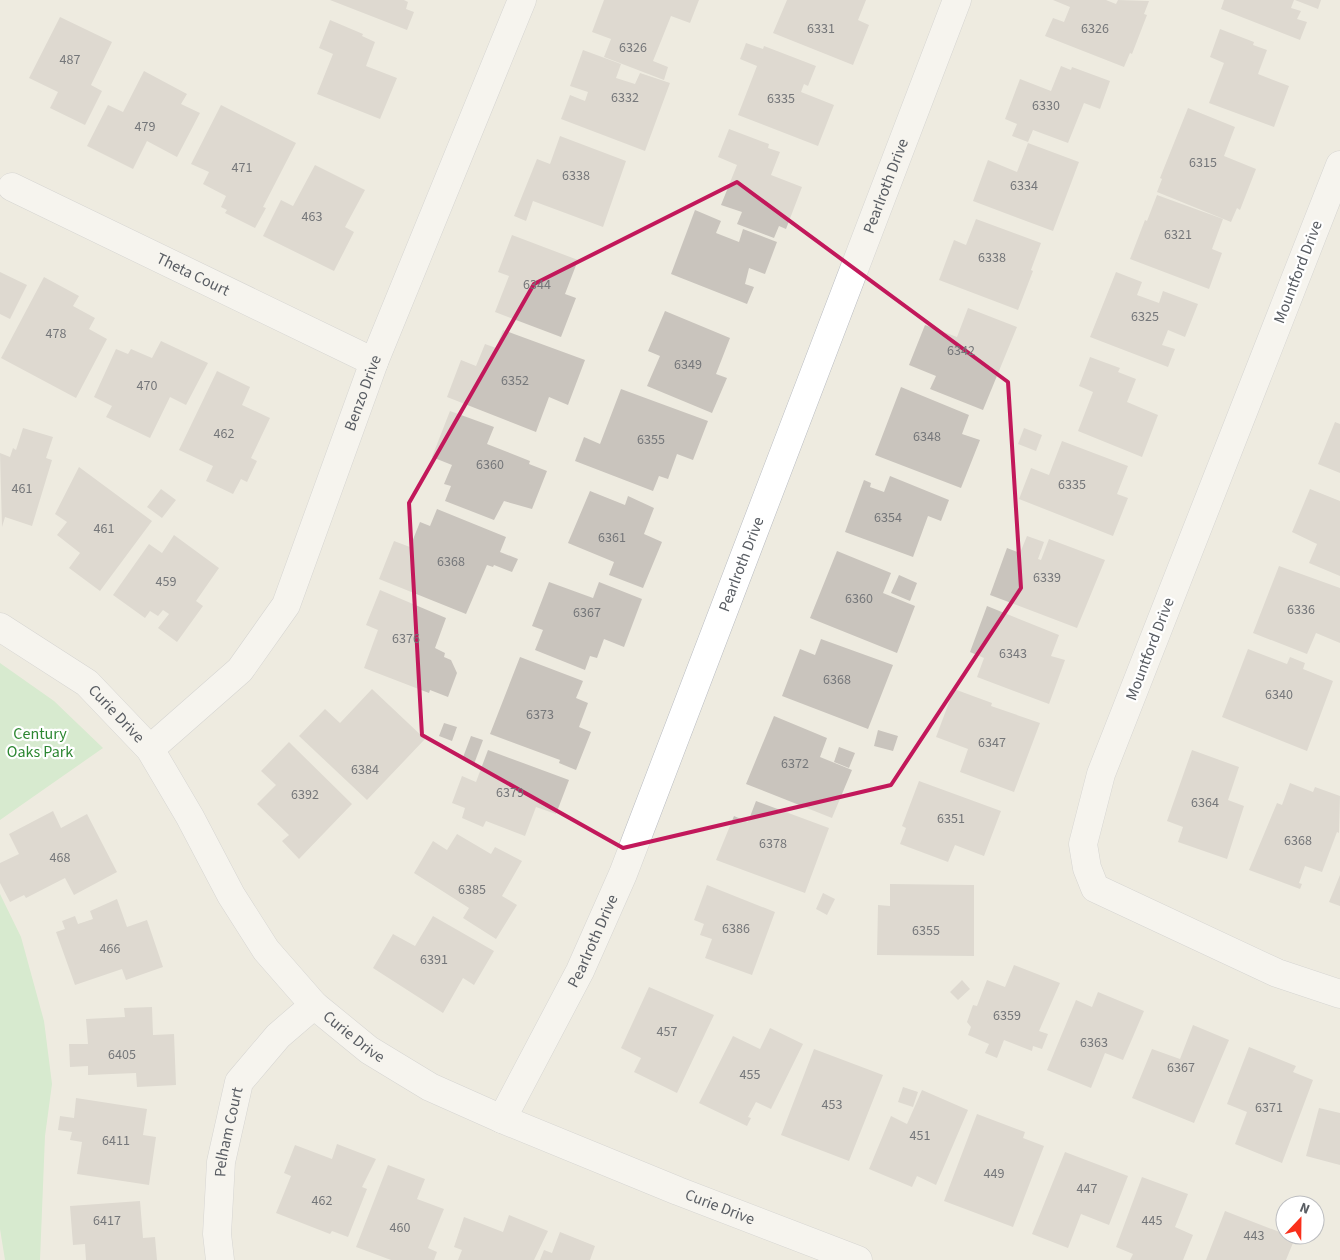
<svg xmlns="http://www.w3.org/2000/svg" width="1340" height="1260" viewBox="0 0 1340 1260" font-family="'Source Sans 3',sans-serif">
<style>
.green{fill:#bae8ba}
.building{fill:#c9c4bd}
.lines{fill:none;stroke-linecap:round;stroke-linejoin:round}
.minor-casing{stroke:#b8bbc1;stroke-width:29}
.minor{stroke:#fff;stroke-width:28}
.marked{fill:none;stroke:#c2185b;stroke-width:4;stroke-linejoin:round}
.labels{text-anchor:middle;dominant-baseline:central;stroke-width:4.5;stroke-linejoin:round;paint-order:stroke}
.number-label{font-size:14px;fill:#75777a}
.street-label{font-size:16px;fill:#595d63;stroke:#fff}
.park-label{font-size:16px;fill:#2d8732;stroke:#fff}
</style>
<rect width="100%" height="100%" fill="#eeebe0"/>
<!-- green -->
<path class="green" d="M0 663 54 701 103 748 0 820Z
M0 894 21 937 44 1021 52 1084 45 1136 40 1260H5L0 1229Z"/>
<!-- building -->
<path class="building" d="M330 0H404L408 2 406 9 414 12 407 30Z
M604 0H699L690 23 671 16 653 61 668 67 664 80 604 57 611 39 592 32Z
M787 0H866L858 20 869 25 853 65 773 33Z
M1053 0H1106L1116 4 1118 0 1149 1 1144 14 1147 15 1132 54 1130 53 1124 67 1045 36 1053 18 1064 22 1070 7Z
M1224 0H1294L1291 8 1301 11 1297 19 1307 22 1300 40 1221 9Z
M1295 0H1321L1318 9Z
M60 17 112 42 91 85 102 91 85 125 50 108 58 92 29 78Z
M330 20 363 34 362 36 375 42 366 66 397 78 380 119 317 94 333 54 319 48Z
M1220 29 1254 42 1253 45 1267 50 1258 74 1289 86 1274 127 1209 103 1224 63 1210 57Z
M746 43 763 49 764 46 816 66 808 86 804 84 801 92 834 105 818 146 738 115 757 66 740 59Z
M583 50 621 64 616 78 635 84 640 73 670 83 645 151 561 119 570 95 585 101 588 92 570 86Z
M1061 66 1071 70 1072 67 1110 81 1100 109 1084 103 1068 143 1033 130 1028 142 1012 136 1017 124 1005 119 1020 79 1051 91Z
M144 71 187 94 181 104 200 113 177 157 147 141 133 169 87 146 108 105 123 112Z
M221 105 296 143 263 207 266 208 255 228 225 213 227 210 221 207 226 196 203 184 209 172 191 164Z
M1188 108 1235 127 1224 156 1256 169 1240 210 1237 208 1231 222 1157 192 1162 179 1160 178Z
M729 129 769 144 768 148 780 152 771 175 802 187 786 229 779 226 774 238 737 224 742 212 721 205 737 165 718 157Z
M560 136 626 161 603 227 533 201 526 221 514 216 537 159 550 164Z
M1028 143 1079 162 1053 231 973 201 988 160 1017 172Z
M315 165 365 190 345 227 354 232 334 271 263 236 281 200 293 206Z
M1157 195 1223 219 1212 249 1222 253 1209 289 1130 259 1145 220 1147 221Z
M695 210 721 221 716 233 739 242 743 229 777 242 765 274 749 268 745 284 754 287 747 304 671 274Z
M976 219 1041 243 1031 270 1033 271 1018 310 939 280 954 240 966 245Z
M512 235 578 260 565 294 576 298 561 337 495 312 509 276 498 272Z
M0 272 27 285 10 319 0 314Z
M1116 272 1142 282 1137 295 1159 303 1163 291 1198 304 1185 337 1168 330 1162 345 1175 349 1168 367 1090 337Z
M44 277 79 296 73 306 95 318 89 329 107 339 76 398 1 358Z
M968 308 1017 327 983 410 930 389 936 376 909 365 925 325 957 337Z
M665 311 730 338 716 374 727 378 712 413 647 386 660 356 648 351Z
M503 330 585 360 568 405 549 397 536 432 447 397 461 360 476 366 485 344 496 348Z
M161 341 208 363 186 405 170 397 150 438 106 417 112 406 94 397 116 349 128 354 131 349 152 358Z
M1090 357 1120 368 1118 372 1136 379 1127 402 1158 415 1142 457 1078 431 1093 392 1079 386Z
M217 371 250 387 242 405 270 418 251 458 257 461 247 482 241 479 233 494 206 481 213 466 179 450Z
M901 387 969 415 962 434 980 440 961 488 875 455Z
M621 389 708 421 693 460 677 454 668 479 659 476 653 491 575 461 584 437 600 444Z
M450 411 494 427 487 444 530 461 529 464 547 471 532 509 504 501 494 520 445 501 451 486 444 484 452 465 432 457Z
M1335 422 1340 424V473L1318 464Z
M23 428 53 437 46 458 52 460 32 526 5 517 2 527 0 453 10 457 13 448 16 450Z
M1024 428 1042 435 1036 451 1018 444Z
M1062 441 1128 466 1117 494 1128 498 1113 536 1019 499 1031 468 1049 475Z
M79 467 152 521 100 591 69 568 80 553 57 535 67 522 55 514Z
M890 476 949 500 941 521 928 516 913 557 845 532 864 480 871 483 870 487 884 492Z
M161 489 176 500 162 518 147 507Z
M1310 489 1340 501V576L1309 563 1317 544 1292 532Z
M590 491 625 505 628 496 654 508 644 534 662 542 643 588 609 575 614 562 568 543Z
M437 509 506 537 500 552 518 559 512 572 494 565 493 567 487 565 466 614 379 579 394 541 410 547 420 522 430 526Z
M174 535 219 568 196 601 203 606 177 642 158 628 169 614 163 610 158 616 150 611 145 618 113 595 149 544 162 553Z
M1027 536 1044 542 1038 559 1041 560 1049 539 1105 560 1077 628 990 595 1007 548 1020 553Z
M837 551 891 573 883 593 915 606 897 653 810 618Z
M1279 566 1340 588V643L1316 633 1307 654 1253 633Z
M899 575 917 583 910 601 891 593Z
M549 582 593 598 599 582 642 599 624 647 604 639 597 658 590 656 585 670 535 650 543 630 532 626Z
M380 590 446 618 435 648 445 653 444 657 451 660 457 673 448 697 430 690 429 693 364 668 378 630 366 625Z
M987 606 1059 635 1051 656 1065 660 1049 704 977 677 984 658 970 652Z
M821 639 893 665 868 729 782 696 800 649 815 655Z
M1248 649 1287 664 1290 657 1305 663 1303 669 1333 681 1307 751 1222 717Z
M520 657 583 681 576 698 588 703 579 727 591 732 576 770 559 763 560 760 490 734Z
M372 689 425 739 367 800 299 736 325 709 340 723Z
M954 689 992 703 991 706 1040 723 1014 792 960 772 968 749 936 737Z
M774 716 827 738 820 757 852 770 832 818 746 784Z
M444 723 457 727 452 741 439 736Z
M878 730 898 736 893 751 874 746Z
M471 736 483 740 474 764 462 760Z
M289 742 352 804 299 859 282 841 289 835 257 804 276 785 261 771Z
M839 747 855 753 849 768 834 762Z
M488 750 569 780 556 814 536 807 525 836 486 821 483 827 462 818 465 808 452 803 462 776 476 782Z
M1192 750 1239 767 1228 800 1244 806 1227 859 1178 842 1183 827 1167 821Z
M919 781 1001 811 984 856 955 845 948 862 900 844 906 828 902 826Z
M1290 783 1313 792 1315 787 1340 796 1339 833 1337 832 1322 872 1305 866 1299 883 1302 884 1300 889 1249 870 1277 803 1282 805Z
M756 801 829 828 805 893 716 860 734 816 748 822Z
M53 811 61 828 87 814 117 872 74 895 65 878 26 898 24 895 10 902 0 883V863L19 854 9 834Z
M457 834 491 854 495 847 522 861 502 896 517 905 496 939 463 918 469 908 414 873 433 841 447 850Z
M1340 875V906L1329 902Z
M890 884 974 885V956L877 955 878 905 890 906Z
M707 885 775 912 752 975 705 958 712 939 700 935 704 924 694 920Z
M823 893 835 899 827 915 816 909Z
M117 899 127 927 147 920 163 967 126 980 122 969 75 985 56 932 65 929 62 921 75 916 78 924 93 919 90 911Z
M433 916 494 951 474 985 463 978 443 1013 373 968 393 934 415 946Z
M1014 965 1060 983 1039 1031 1048 1034 1042 1049 1033 1046 1032 1051 1004 1040 997 1058 985 1053 989 1044 968 1035 971 1027 967 1022 973 1005 977 1006 987 980 1005 987Z
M962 980 970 989 958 1000 950 992Z
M649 987 714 1015 677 1093 634 1072 641 1058 621 1048Z
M1098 992 1144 1011 1123 1060 1105 1053 1091 1088 1047 1070 1076 1000 1092 1007Z
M152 1007 153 1035 174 1034 176 1085 137 1087 136 1073 88 1075V1066L70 1067 69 1044H88L86 1019 125 1017 124 1008Z
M1193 1025 1229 1040 1194 1123 1132 1098 1152 1049 1180 1059Z
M770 1028 803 1044 771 1109 756 1102 748 1117 751 1118 747 1126 699 1103 733 1036 760 1049Z
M1249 1047 1296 1066 1293 1072 1313 1080 1282 1163 1235 1144 1247 1112 1227 1104Z
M814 1049 883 1075 849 1161 781 1135Z
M903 1087 918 1092 913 1107 898 1102Z
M922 1090 968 1110 936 1185 917 1176 912 1187 869 1169 891 1116 907 1124Z
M76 1098 147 1109 143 1135 156 1137 149 1185 77 1174 82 1142 70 1140 72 1132 58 1130 60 1116 74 1118Z
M1319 1108 1340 1113V1165L1306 1156Z
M977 1114 1025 1132 1023 1138 1044 1146 1013 1227 944 1201Z
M337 1144 376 1159 362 1187 367 1189 348 1237 332 1231 330 1234 276 1213 291 1176 284 1173 295 1145 332 1159Z
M1065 1152 1128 1176 1109 1225 1081 1214 1068 1248 1032 1234Z
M388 1165 425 1179 417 1199 444 1209 428 1248 437 1252 434 1260H391L356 1247Z
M1142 1177 1188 1194 1175 1227 1193 1235 1183 1260H1130L1133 1254 1116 1247Z
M140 1201 143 1238 155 1237 157 1260H86L85 1244 73 1245 70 1206Z
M1225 1211 1295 1238 1286 1260H1206Z
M509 1215 548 1231 534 1260H458L462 1250 454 1247 464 1217 503 1232Z
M560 1232 595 1246 590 1260H540L544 1250 552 1253Z"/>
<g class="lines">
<!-- minor casing -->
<g class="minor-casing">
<g id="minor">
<path d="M1340 165 1101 774 1083 844 1087 868 1095 888 1277 973 1340 994"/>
<path id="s1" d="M12 187 374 362"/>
<path id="s2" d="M0 627 87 683 150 749 190 817 231 895 266 950 314 1005 369 1050 430 1087 502 1119 678 1191 858 1260"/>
<path id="s3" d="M150 749 240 670 286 605 374 362 522 0"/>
<path id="s4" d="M502 1119 580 971 623 874 957 0"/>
<path id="s5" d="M220 1260 217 1234 221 1162 239 1082 278 1036 314 1005"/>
</g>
</g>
<!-- minor -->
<use href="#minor" class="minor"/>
</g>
<!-- marked area -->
<path d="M0 0H1340V1260H0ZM737 182 1008 382 1021 588 891 785 623 848 422 735 409 503 534 284Z" fill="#eeebe0" fill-opacity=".55" fill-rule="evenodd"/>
<path class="marked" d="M737 182 1008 382 1021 588 891 785 623 848 422 735 409 503 534 284Z"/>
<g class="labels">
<!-- number labels -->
<g class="number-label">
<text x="821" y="29">6331</text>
<text x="1095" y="29">6326</text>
<text x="633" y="48">6326</text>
<text x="70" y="60">487</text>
<text x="625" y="98">6332</text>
<text x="781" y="99">6335</text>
<text x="1046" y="106">6330</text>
<text x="145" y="127">479</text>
<text x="1203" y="163">6315</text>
<text x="242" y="168">471</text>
<text x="576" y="176">6338</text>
<text x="1024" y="186">6334</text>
<text x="312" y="217">463</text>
<text x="1178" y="235">6321</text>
<text x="992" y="258">6338</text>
<text x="537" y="285">6344</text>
<text x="1145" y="317">6325</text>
<text x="56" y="334">478</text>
<text x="961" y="351">6342</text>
<text x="688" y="365">6349</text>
<text x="515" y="381">6352</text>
<text x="147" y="386">470</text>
<text x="224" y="434">462</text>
<text x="927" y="437">6348</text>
<text x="651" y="440">6355</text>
<text x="490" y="465">6360</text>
<text x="1072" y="485">6335</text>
<text x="22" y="489">461</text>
<text x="888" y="518">6354</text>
<text x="104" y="529">461</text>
<text x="612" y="538">6361</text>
<text x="451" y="562">6368</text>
<text x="1047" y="578">6339</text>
<text x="166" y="582">459</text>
<text x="859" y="599">6360</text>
<text x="1301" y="610">6336</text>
<text x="587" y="613">6367</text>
<text x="406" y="639">6376</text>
<text x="1013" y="654">6343</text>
<text x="837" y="680">6368</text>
<text x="1279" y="695">6340</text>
<text x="540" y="715">6373</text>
<text x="992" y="743">6347</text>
<text x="795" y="764">6372</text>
<text x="365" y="770">6384</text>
<text x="510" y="793">6379</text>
<text x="305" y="795">6392</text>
<text x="1205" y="803">6364</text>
<text x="951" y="819">6351</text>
<text x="1298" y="841">6368</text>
<text x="773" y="844">6378</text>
<text x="60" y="858">468</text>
<text x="472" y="890">6385</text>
<text x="736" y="929">6386</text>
<text x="926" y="931">6355</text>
<text x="110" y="949">466</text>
<text x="434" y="960">6391</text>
<text x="1007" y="1016">6359</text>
<text x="667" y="1032">457</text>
<text x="1094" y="1043">6363</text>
<text x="122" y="1055">6405</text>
<text x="1181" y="1068">6367</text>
<text x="750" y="1075">455</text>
<text x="832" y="1105">453</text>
<text x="1269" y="1108">6371</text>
<text x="920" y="1136">451</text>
<text x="116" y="1141">6411</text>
<text x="994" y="1174">449</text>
<text x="1087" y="1189">447</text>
<text x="322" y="1201">462</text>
<text x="107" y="1221">6417</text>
<text x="1152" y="1221">445</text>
<text x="400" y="1228">460</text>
<text x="1254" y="1236">443</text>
</g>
<!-- street labels -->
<g class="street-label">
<text stroke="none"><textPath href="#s4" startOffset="1010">Pearlroth Drive</textPath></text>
<text transform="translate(1298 272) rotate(-69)">Mountford Drive</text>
<text stroke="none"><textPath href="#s1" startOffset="201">Theta Court</textPath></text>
<text stroke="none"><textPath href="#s3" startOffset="425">Benzo Drive</textPath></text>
<text stroke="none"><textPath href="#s4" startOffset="605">Pearlroth Drive</textPath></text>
<text transform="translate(1150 649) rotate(-69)">Mountford Drive</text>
<text stroke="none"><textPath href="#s2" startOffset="146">Curie Drive</textPath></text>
<text stroke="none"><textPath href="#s4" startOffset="200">Pearlroth Drive</textPath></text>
<text stroke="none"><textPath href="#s2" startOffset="551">Curie Drive</textPath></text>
<text stroke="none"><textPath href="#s5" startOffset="129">Pelham Court</textPath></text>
<text stroke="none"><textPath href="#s2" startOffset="956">Curie Drive</textPath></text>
</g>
<!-- park labels -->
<g class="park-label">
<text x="40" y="734">Century<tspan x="40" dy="18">Oaks Park</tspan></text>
</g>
</g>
<!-- north arrow -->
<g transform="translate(1300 1220) rotate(22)"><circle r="24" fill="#ffffff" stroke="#bdbec1"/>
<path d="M0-4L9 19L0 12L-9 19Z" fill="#f92f1b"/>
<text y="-8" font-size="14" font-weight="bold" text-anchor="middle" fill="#595d63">N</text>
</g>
</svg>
